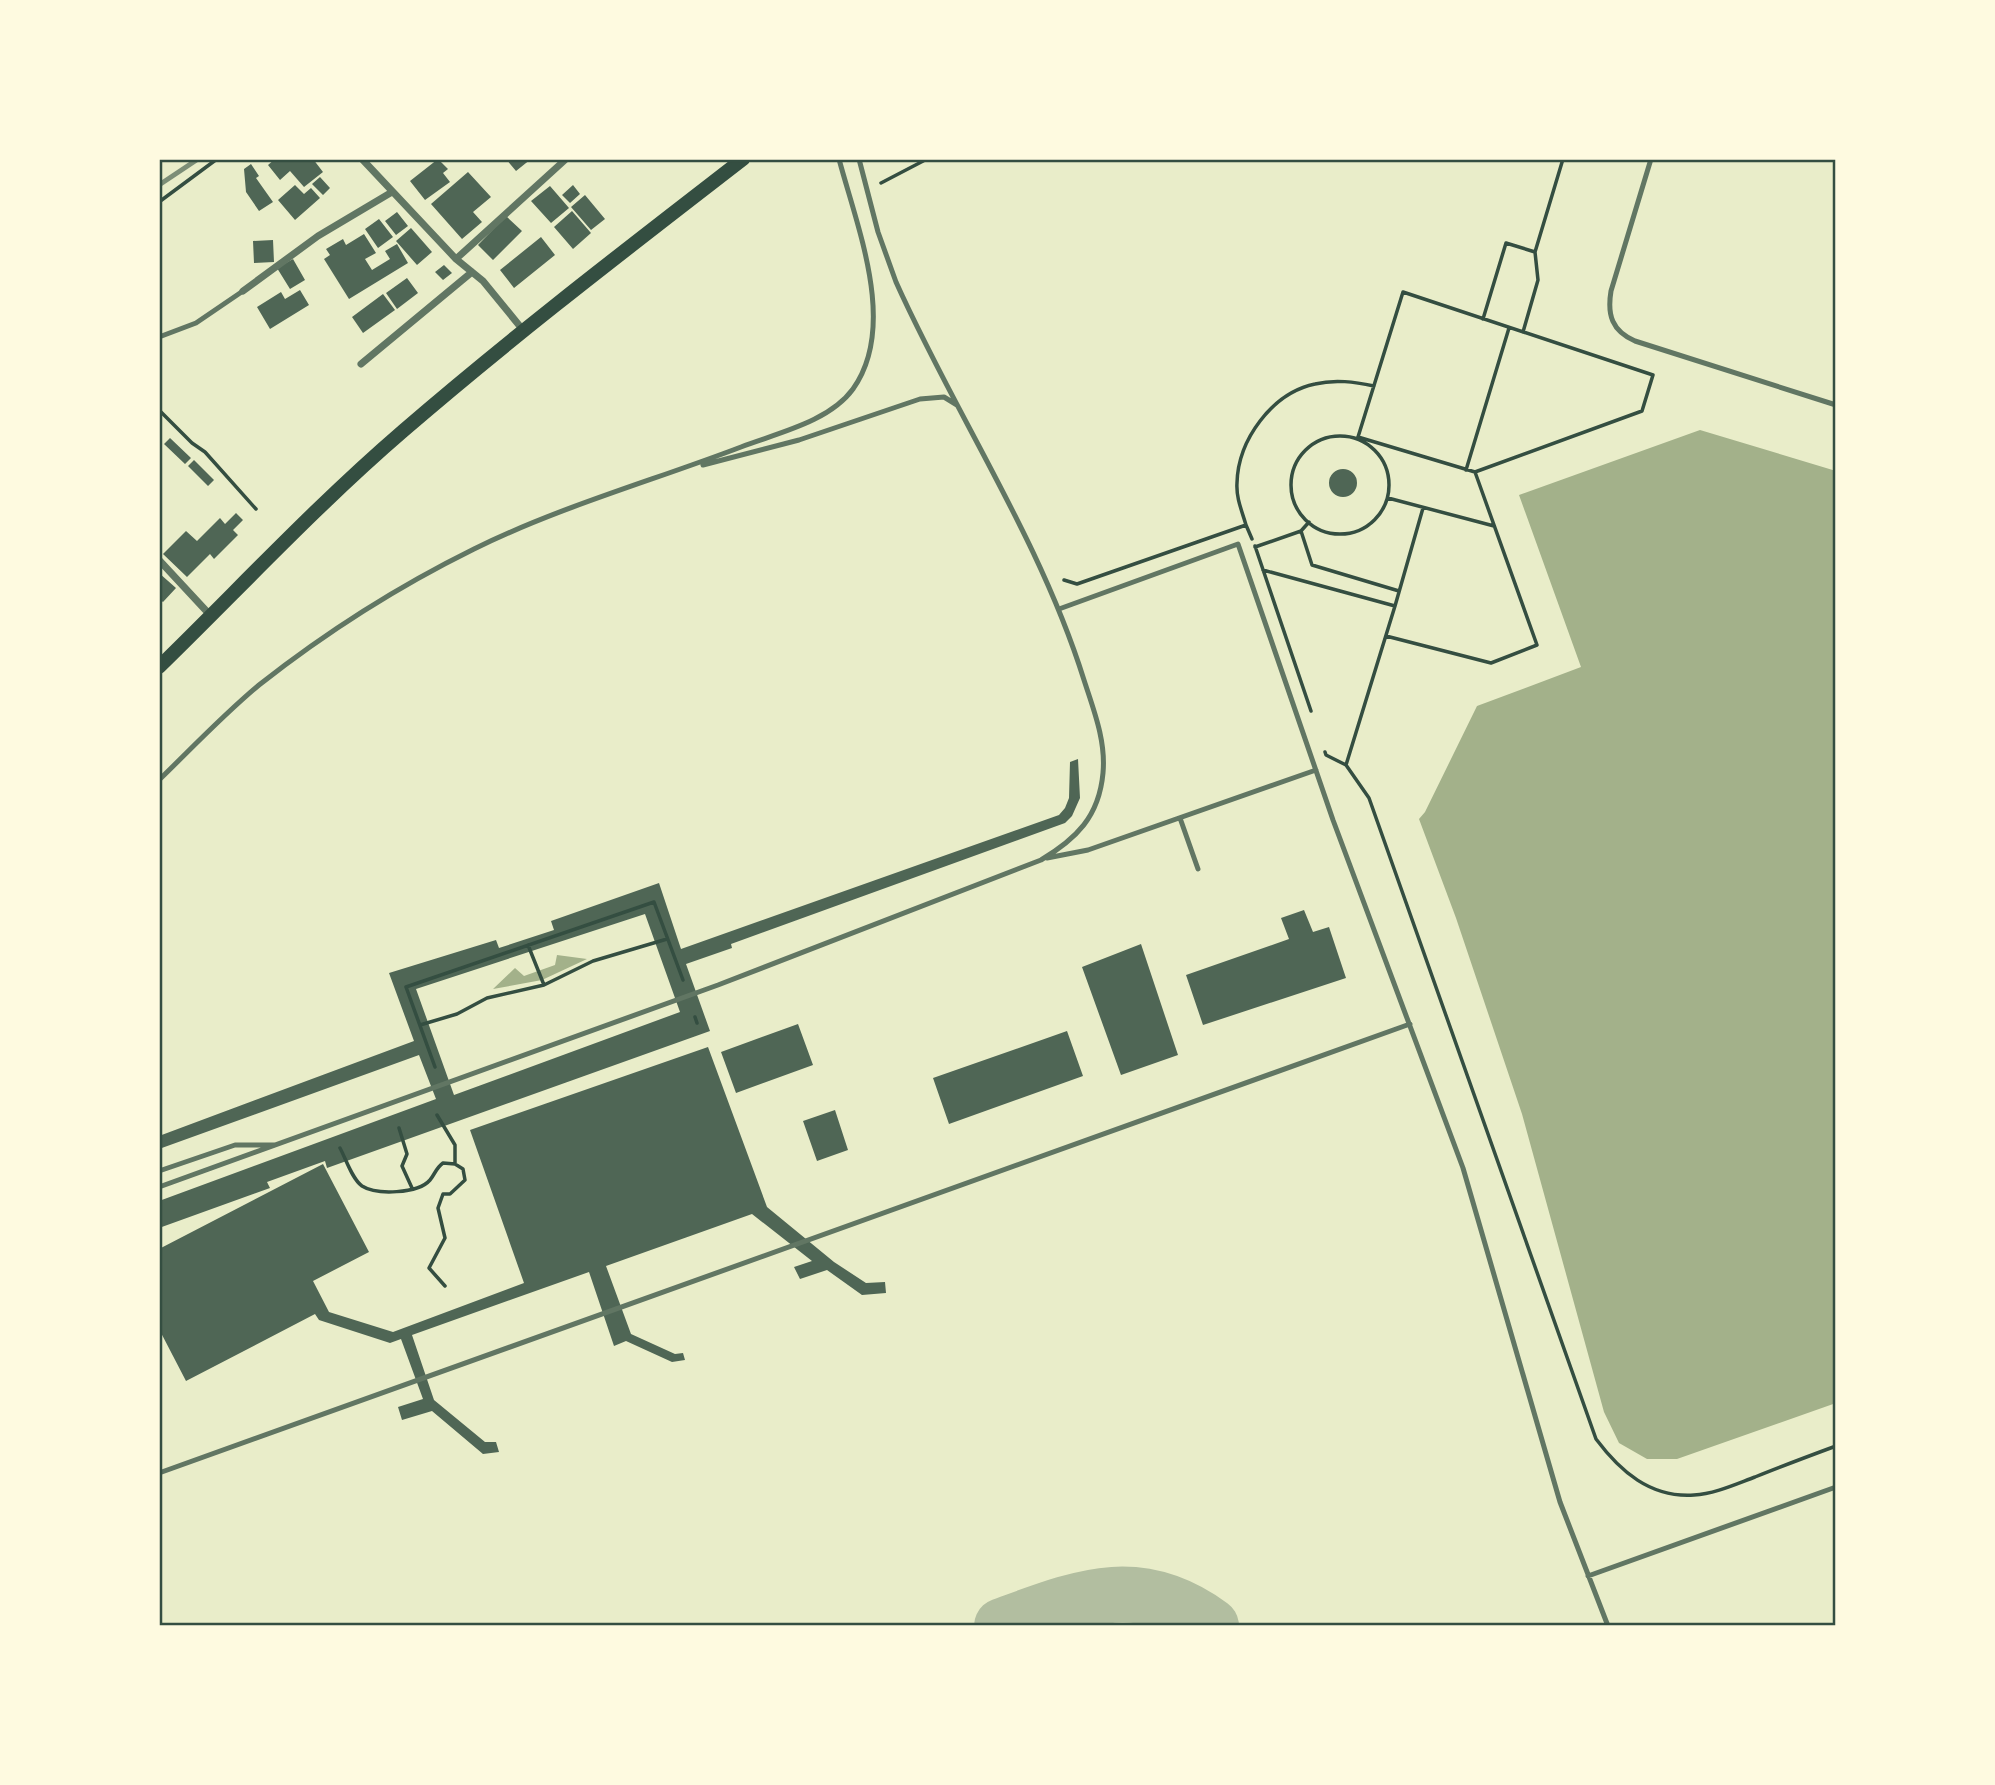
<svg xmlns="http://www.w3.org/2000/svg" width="1995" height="1785" viewBox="0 0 1995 1785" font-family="'PT Sans',sans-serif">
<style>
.water{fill:#a3b18a}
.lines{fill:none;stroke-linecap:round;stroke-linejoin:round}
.taxiway{stroke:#b2bea0;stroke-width:56}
.building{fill:#4f6655;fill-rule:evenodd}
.path{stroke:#344e41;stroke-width:3.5}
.service{stroke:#617663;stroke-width:5}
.minor{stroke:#617663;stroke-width:7}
.secondary{stroke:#344e41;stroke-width:14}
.rail{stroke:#7c8e77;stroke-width:5}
.neatline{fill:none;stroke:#344e41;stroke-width:2.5}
</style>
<rect width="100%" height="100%" fill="#e9edc9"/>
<!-- water -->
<path class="water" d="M1700 430 1836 471V1403L1677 1459H1647L1619 1443 1604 1412 1522 1114 1456 918 1419 819 1425 812 1477 706 1581 667 1519 495Z
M557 955 587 959 542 980 493 989 515 968 524 976 555 965Z"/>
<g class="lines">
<!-- taxiway -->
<path class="taxiway" d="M1002 1626C1079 1598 1138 1572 1211 1626"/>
</g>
<!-- building -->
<path class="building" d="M275 159H313L323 172 304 187 290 171 280 180 268 165Z
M438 159 448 169 443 173 450 182 425 200 410 181Z
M506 159H531L516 171Z
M251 164 259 176 256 178 273 202 259 211 246 192 244 169Z
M468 172 491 197 473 212 482 222 462 239 431 204Z
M320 177 330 188 323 195 312 184Z
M295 185 304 194 311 188 320 198 295 220 278 200Z
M573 185 580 194 570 203 562 195Z
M550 186 569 208 551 223 531 201Z
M585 195 605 219 591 230 571 207Z
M572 211 591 233 573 249 554 227Z
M397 212 408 226 396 235 385 221Z
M506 216 522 231 493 260 478 245Z
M379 219 393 237 378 248 365 229Z
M411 228 432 252 417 265 396 241Z
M364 234 376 253 365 259 372 270 390 259 385 251 397 244 408 263 349 299 324 259 330 255 326 249 343 239 346 245Z
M541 237 555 255 514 288 500 270Z
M273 240 274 262 254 263 253 241Z
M293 259 305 280 290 289 277 268Z
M444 265 452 273 443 280 435 272Z
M407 278 418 293 397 309 386 293Z
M300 290 309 305 270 329 257 307 281 292 285 299Z
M383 294 395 310 363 333 352 317Z
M170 438 191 458 185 464 164 444Z
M194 460 214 480 208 486 188 466Z
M1329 483a14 14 0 1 1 28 0a14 14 0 1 1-28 0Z
M236 513 243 520 233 530 238 535 214 559 210 554 187 577 163 554 186 531 197 541 220 518 225 524Z
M159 573 176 588 163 602 159 599Z
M1078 759 1080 798 1072 816 1065 823 731 944 732 948 686 964 710 1031 327 1168 325 1161 267 1182 270 1188 159 1228V1201L436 1099 419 1055 159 1149V1136L414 1041 389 973 496 940 499 948 554 930 551 921 659 883 681 949 1059 815 1065 808 1069 798 1070 762ZM645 914 680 1012 454 1095 416 989Z
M1304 910 1313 932 1329 927 1346 978 1203 1025 1186 975 1289 939 1281 918Z
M1141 944 1178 1055 1121 1075 1082 967Z
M798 1024 813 1065 736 1093 721 1052Z
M1067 1031 1083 1076 949 1124 933 1078Z
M708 1047 767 1207 834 1262 866 1283 885 1282 886 1293 862 1295 827 1270 800 1279 794 1267 812 1261 752 1214 606 1266 631 1334 675 1354 683 1353 685 1360 672 1362 626 1341 614 1346 589 1272 412 1335 434 1400 485 1442H496L499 1452 483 1454 432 1411 402 1420 398 1407 423 1399 401 1339 390 1343 319 1320 315 1314 186 1381 159 1329V1249L323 1164 369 1252 313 1281 329 1312 393 1332 524 1283 470 1130Z
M835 1110 848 1150 817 1161 803 1121Z"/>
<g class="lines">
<!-- path -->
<path class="path" d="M881 183 927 159
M159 202 217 159
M1403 292 1653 375 1642 411 1475 472 1358 437Z
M1483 319 1506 243 1535 252 1563 159
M1523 332 1538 280 1535 252
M159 410 192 443 205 452 256 509
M1291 485a49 49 0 1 1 98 0a49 49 0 1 1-98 0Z
M1466 470 1509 328
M1388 498 1494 526
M1246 525 1252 539
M1301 531 1312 565 1399 591
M1255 546 1311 711
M1255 547 1301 531 1309 522
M1263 570 1395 606 1346 765
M1064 580 1077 584 1246 525C1242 511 1236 498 1237 483 1238 440 1272 393 1315 384 1335 379 1355 382 1374 386
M1395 606 1423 508
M1386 636 1491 663 1537 645 1475 472
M1325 752 1326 755 1346 765 1369 798 1596 1439C1620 1471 1650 1498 1694 1495 1714 1494 1736 1484 1755 1477 1782 1466 1809 1456 1836 1446
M528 945 544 985
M695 1017 697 1023
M420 1025 457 1014 487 998 544 985 593 961 667 939
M435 1067 406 987 654 902 683 980
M437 1115 455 1145V1164
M399 1128 407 1154 402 1166 412 1188
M340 1148C346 1159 352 1179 362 1186 376 1195 418 1194 430 1180 435 1174 436 1168 443 1163L455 1164 463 1169 465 1180 450 1194H443L438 1208 445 1238 429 1268 445 1286"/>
<!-- service -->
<path class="service" d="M1651 159 1611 291C1607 315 1612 331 1635 341L1836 405
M159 337 196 323 243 291
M703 465 799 440 920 399 944 397 957 405
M1059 609 1238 544 1333 820 1463 1168 1560 1502 1608 1626
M159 780C192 748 224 714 259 685 325 633 399 586 474 549 559 507 652 481 741 447 777 433 829 422 853 389 898 326 857 227 839 159
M1180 818 1198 869
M1047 858 1088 850 1316 770
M159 1171 235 1145H274
M159 1187 718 985 1041 860C1076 839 1099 817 1103 773 1106 741 1094 711 1084 680 1040 539 956 416 896 282L878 232 859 159
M159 1473 1410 1024
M1588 1576 1836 1487"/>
<!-- minor -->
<path class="minor" d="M362 159 456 259 483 281 523 330
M456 259 566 159
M243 291 318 236 392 192
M361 364 472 272
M159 560 211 616"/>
<!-- secondary -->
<path class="secondary" d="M159 667C240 588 317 505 403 431 513 336 628 248 743 159"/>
<!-- rail -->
<path class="rail" d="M159 185 198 159"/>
</g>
<!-- border -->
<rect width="1995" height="1785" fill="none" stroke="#fefae0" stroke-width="322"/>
<rect x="161" y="161" width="1673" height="1463" class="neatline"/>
</svg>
